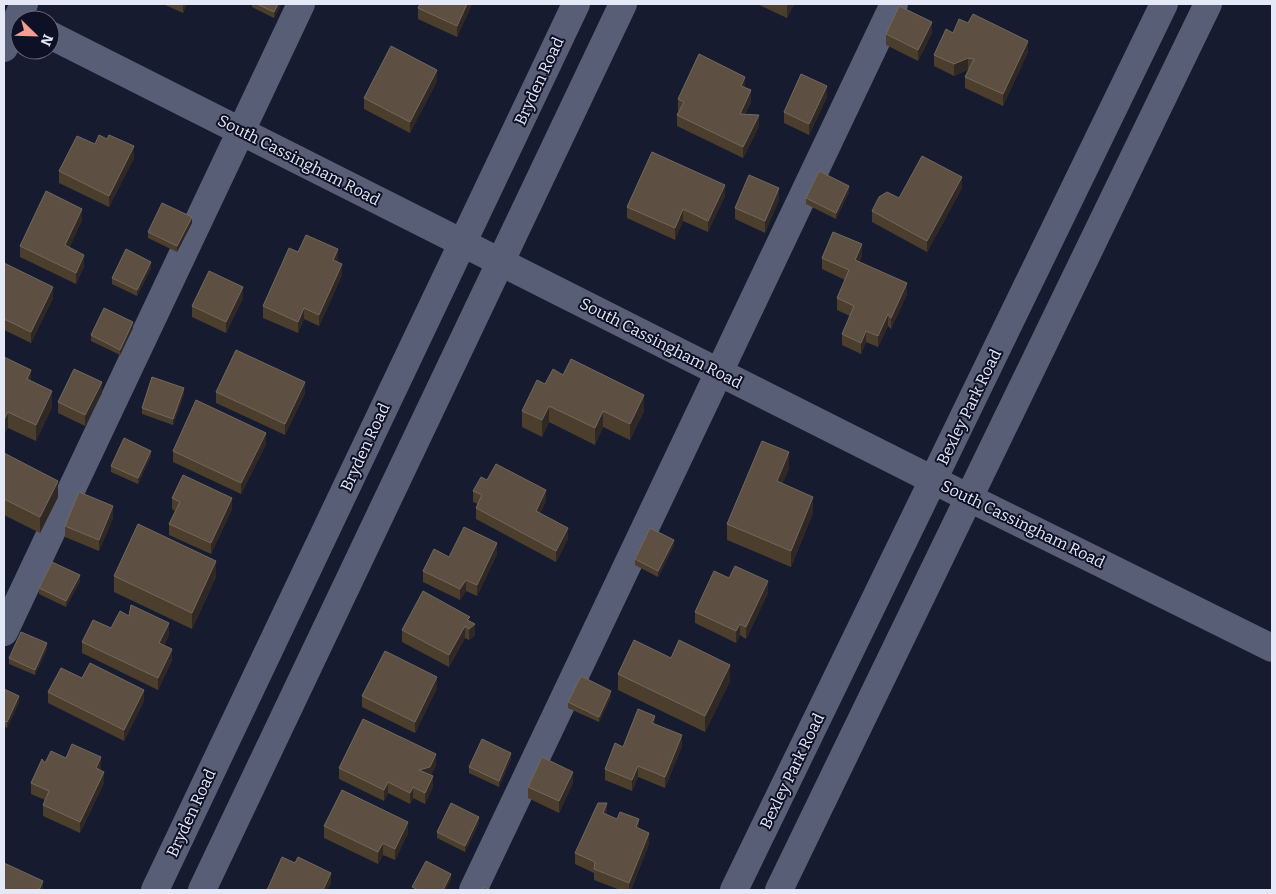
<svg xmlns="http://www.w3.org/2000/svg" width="1276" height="894" viewBox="0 0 1276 894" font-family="Bitter,serif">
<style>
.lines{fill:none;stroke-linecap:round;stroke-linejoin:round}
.minor{stroke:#585e76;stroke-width:28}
.wall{fill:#4c3e2c}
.shaded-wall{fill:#302824}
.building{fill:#5d5042;stroke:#72685e}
.labels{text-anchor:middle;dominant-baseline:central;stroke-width:4;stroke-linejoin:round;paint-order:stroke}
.street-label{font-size:16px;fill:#e5e9f7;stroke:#0e1125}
</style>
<rect width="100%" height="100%" fill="#161b2f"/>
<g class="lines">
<!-- minor -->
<path class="minor" d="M50 35 933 480 1272 648
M4 48 24 4
M4 632 301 4
M155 890 576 4
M202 890 623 4
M473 890 894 4
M734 890 1164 4
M779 890 1208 4"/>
</g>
<!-- wall -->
<path class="wall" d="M163 4H187L183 13Z
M252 4H281L274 18 252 7Z
M420 4H472L457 37 418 19V8Z
M757 4H794L787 18Z
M968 23 1028 52 1003 106 965 88V77L969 69 954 76 934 66V55L953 33Z
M932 33 918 61 886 45V34Z
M437 81 410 133 364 109V98Z
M745 88 751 102 745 114 759 126 743 158 677 126V115L679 111 678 110V99Z
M827 97 809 135 784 123V112Z
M95 144 134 158 109 207 59 183V171Z
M962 188 927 252 872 222V211Z
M849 192 836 219 806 204V198Z
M725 196 708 232 683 221 675 240 627 218V207Z
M779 200 765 233 735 219V208Z
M82 220 69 248 84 266 76 284 20 257V246Z
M192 223 177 252 148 238V232Z
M298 252 338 260 337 262 342 275 319 326 304 319 298 333 263 318V306Z
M862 256 859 262 907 294 891 329 888 326 878 347 866 342 861 354 842 345V334L850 316 837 310V298L845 280 822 269V258Z
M4 263 53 298 31 343 4 330Z
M151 268 137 296 112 284V278Z
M243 298 226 333 192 317V306Z
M133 328 120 355 91 341V335Z
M4 357 31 381 52 407 36 441 8 428Z
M563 375 644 411 630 440 603 427 595 445 549 422 542 437 522 427V411L545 384Z
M216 392 305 393 285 435 216 403Z
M102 393 85 426 58 413V402Z
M184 394 173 425 142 414V408Z
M266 444 241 494 173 462V451Z
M4 453 58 497 40 533 4 515Z
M151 456 138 484 111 472V466Z
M789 469 782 483 813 513 791 567 727 540V524Z
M487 480 546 501 540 513 568 539 556 562 476 519V508L478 504 473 502V491Z
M172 498 232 509 211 554 169 535V524L175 511 172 509Z
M113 518 99 551 65 537V526Z
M674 545 658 577 635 565V559Z
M497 554 477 596 466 591 460 600 423 582V571L449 557Z
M114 576 216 577 192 629 114 592Z
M729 578 768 593 746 639 740 635 736 643 695 623V612Z
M80 581 66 607 39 594V588Z
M470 622 475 635 469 640 465 638 449 667 402 642V630Z
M111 628 169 635 164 645 172 660 158 690 82 653V642Z
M47 649 35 675 9 664V658Z
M671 658 730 681 705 732 618 690V674Z
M82 678 144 701 124 741 48 703V692Z
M437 688 415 733 362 707V696Z
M4 689 19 702 7 728 4 726Z
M611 697 599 722 568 708V702Z
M655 724 682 746 665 788 638 777 632 791 605 780V769L623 747Z
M66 758 101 768 100 770 104 783 80 833 43 816V805L45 800 31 794V783L45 763Z
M511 759 499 787 469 773V767Z
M436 765 431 775 433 787 425 804 413 798 410 804 388 793 384 801 339 779V768Z
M573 783 559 813 528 798V787Z
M607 814V815L639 829 649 844 631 890H620L594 880V873L575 864V853Z
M479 823 465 852 437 838V832Z
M324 826 408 833 395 860 383 855 378 864 324 838Z"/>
<!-- shaded-wall -->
<path class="shaded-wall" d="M183 4H187L183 13Z
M278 4H281L274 18V12Z
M467 4H472L457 37V26Z
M787 4H794L787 18Z
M932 22V33L918 61V50Z
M1028 41V52L1003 106V94Z
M968 58V69L954 76V64Z
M437 70V81L410 133V122Z
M745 77V88L741 86Z
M827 86V97L809 135V124Z
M751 90V102L740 125V114Z
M759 115V126L743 158V147Z
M134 146V158L109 207V196Z
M962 177V188L927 252V241Z
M725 185V196L708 232V221Z
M849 186V192L836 219V213Z
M779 188V200L765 233V221Z
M82 209V220L65 257V245Z
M683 209V221L675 240V228Z
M192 217V223L177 252V246Z
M862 244V256L855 271V260Z
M338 249V260L333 271V260Z
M84 255V266L76 284V273Z
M151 262V268L137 296V290Z
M342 264V275L319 326V315Z
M907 283V294L891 329V318Z
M53 287V298L31 343V332Z
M243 287V298L226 333V322Z
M304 308V319L298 333V322Z
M888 314V326L878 347V336Z
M133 322V328L120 355V350Z
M866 331V342L861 354V343Z
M31 370V386L27 379Z
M102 382V393L85 426V415Z
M305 382V393L285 435V424Z
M184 388V394L173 425V419Z
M52 391V407L36 441V425Z
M644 395V411L630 440V424Z
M549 406V422L542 437V420Z
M603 411V427L595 445V428Z
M8 412V428L4 436V420Z
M266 433V444L241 494V483Z
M151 451V456L138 484V478Z
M789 452V469L777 497V481Z
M58 481V497L40 533V517Z
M546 490V501L536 522V511Z
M813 497V513L791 567V551Z
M232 498V509L211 554V543Z
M113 506V518L99 551V540Z
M568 528V539L556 562V551Z
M674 540V545L658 577V571Z
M497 543V554L477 596V585Z
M216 561V577L192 629V613Z
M80 575V581L66 607V601Z
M466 580V591L460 600V589Z
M768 581V593L746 639V627Z
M470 617V628L475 624V635L469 640V629L467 620Z
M169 623V635L159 654V643Z
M740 624V635L736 643V631Z
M465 626V638L449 667V655Z
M47 643V649L35 675V670Z
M172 649V660L158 690V678Z
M730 665V681L705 732V716Z
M437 677V688L415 733V722Z
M144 690V701L124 741V730Z
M611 691V697L599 722V717Z
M19 696V702L7 728V722Z
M655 716V727L652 723Z
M682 735V746L665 788V777Z
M511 753V759L499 787V781Z
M436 754V765L430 778 419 770Z
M101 757V768L96 779V768Z
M638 766V777L632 791V780Z
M104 772V783L80 833V822Z
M573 772V783L559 813V801Z
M433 776V787L425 804V793Z
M388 782V793L384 801V790Z
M413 787V798L410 804V793Z
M607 803V814L603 825V813Z
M479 817V823L465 852V846Z
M639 819V830L636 827Z
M408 822V833L395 860V849Z
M649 833V844L631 890H629V883Z
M383 843V855L378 864V852Z
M331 873V884L328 890H323Z
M451 874V880L446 890H443Z
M43 881V890H39Z"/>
<!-- building -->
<path class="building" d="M257 4H278L274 12Z
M420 4H467L457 26 418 8Z
M899 6 932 22 918 50 886 34Z
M973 14 1028 41 1003 94 965 77 974 59 968 58 954 64 934 55 946 29 953 33 959 19 968 23Z
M391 46 437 70 410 122 364 98Z
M699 54 745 77 741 86 751 90 740 114 759 115 743 147 677 115 684 102 678 99Z
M801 74 827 86 809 124 784 112Z
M99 135 107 139 109 135 134 146 109 196 59 171 77 136 95 144Z
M652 152 725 185 708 221 683 209 675 228 627 207Z
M922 156 962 177 927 241 872 211 879 197 887 192 899 198Z
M819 171 849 186 836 213 806 198Z
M749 175 779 188 765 221 735 208Z
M46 191 82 209 65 245 84 255 76 273 20 246Z
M162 203 192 217 177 246 148 232Z
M833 232 862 244 855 260 907 283 891 318 888 314 878 336 866 331 861 343 842 334 854 306 837 298 849 270 822 258Z
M306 235 338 249 333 260 342 264 319 315 304 308 298 322 263 306 289 248 298 252Z
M126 249 151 262 137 290 112 278Z
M4 263 53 287 31 332 4 319Z
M209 271 243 287 226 322 192 306Z
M104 308 133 322 120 350 91 335Z
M236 350 305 382 285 424 216 392Z
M4 357 31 370 27 379 52 391 36 425 8 412 4 420Z
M571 359 644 395 630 424 603 411 595 428 549 406 542 420 522 411 537 380 545 384 553 369 563 375Z
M74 369 102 382 85 415 58 402Z
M152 377 184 388 173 419 142 408Z
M196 400 266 433 241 483 173 451Z
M124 438 151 451 138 478 111 466Z
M762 441 789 452 777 481 813 497 791 551 727 524Z
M4 453 58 481 40 517 4 499Z
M496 464 546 490 536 511 568 528 556 551 476 508 482 495 473 491 481 477 487 480Z
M183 475 232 498 211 543 169 524 180 502 172 498Z
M79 492 113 506 99 540 65 526Z
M138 524 216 561 192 613 114 576Z
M464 527 497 543 477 585 466 580 460 589 423 571 434 549 449 557Z
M650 528 674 540 658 571 635 559Z
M52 562 80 575 66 601 39 588Z
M735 566 768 581 746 627 740 624 736 631 695 612 714 571 729 578Z
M423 591 470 617 467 620 475 624 469 629 465 626 449 655 402 630Z
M131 605 169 623 159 643 172 649 158 678 82 642 93 620 111 628 120 611 129 616Z
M21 632 47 643 35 670 9 658Z
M634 640 671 658 679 640 730 665 705 716 618 674Z
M385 651 437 677 415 722 362 696Z
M90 663 144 690 124 730 48 692 61 668 82 678Z
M581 676 611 691 599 717 568 702Z
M4 689 19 696 7 722 4 721Z
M638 709 655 716 652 723 682 735 665 777 638 766 632 780 605 769 615 743 623 747Z
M363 719 436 754 430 767 419 770 433 776 425 793 413 787 410 793 388 782 384 790 339 768Z
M482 739 511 753 499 781 469 767Z
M72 744 101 757 96 768 104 772 80 822 43 805 49 791 31 783 42 759 45 763 51 751 66 758Z
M542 757 573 772 559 801 528 787Z
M342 790 408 822 395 849 383 843 378 852 324 826Z
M451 803 479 817 465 846 437 832Z
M598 803H607L603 813 617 819 620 812 639 819 636 827 649 833 629 883 594 869 595 862 575 853Z
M282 857 295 863 298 857 331 873 323 890H267Z
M426 861 451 874 443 890H418L412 887Z
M4 863 43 881 39 890H4Z
M484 887 491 890H483Z"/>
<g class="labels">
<!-- street labels -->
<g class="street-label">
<text transform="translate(539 81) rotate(-65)">Bryden Road</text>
<text transform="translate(299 160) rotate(27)">South Cassingham Road</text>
<text transform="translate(661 343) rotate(27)">South Cassingham Road</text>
<text transform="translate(969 407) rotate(-64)">Bexley Park Road</text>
<text transform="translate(365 447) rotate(-65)">Bryden Road</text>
<text transform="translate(1023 524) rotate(26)">South Cassingham Road</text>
<text transform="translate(792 771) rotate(-64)">Bexley Park Road</text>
<text transform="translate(191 813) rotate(-65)">Bryden Road</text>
</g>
</g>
<!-- border -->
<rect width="1276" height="894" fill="none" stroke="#e5e9f7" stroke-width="10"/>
<!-- north arrow -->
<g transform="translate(35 35) rotate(113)"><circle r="24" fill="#0e1125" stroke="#646779"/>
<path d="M0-4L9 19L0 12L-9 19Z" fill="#f59c93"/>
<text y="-8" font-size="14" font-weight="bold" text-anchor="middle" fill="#e5e9f7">N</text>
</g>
</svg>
